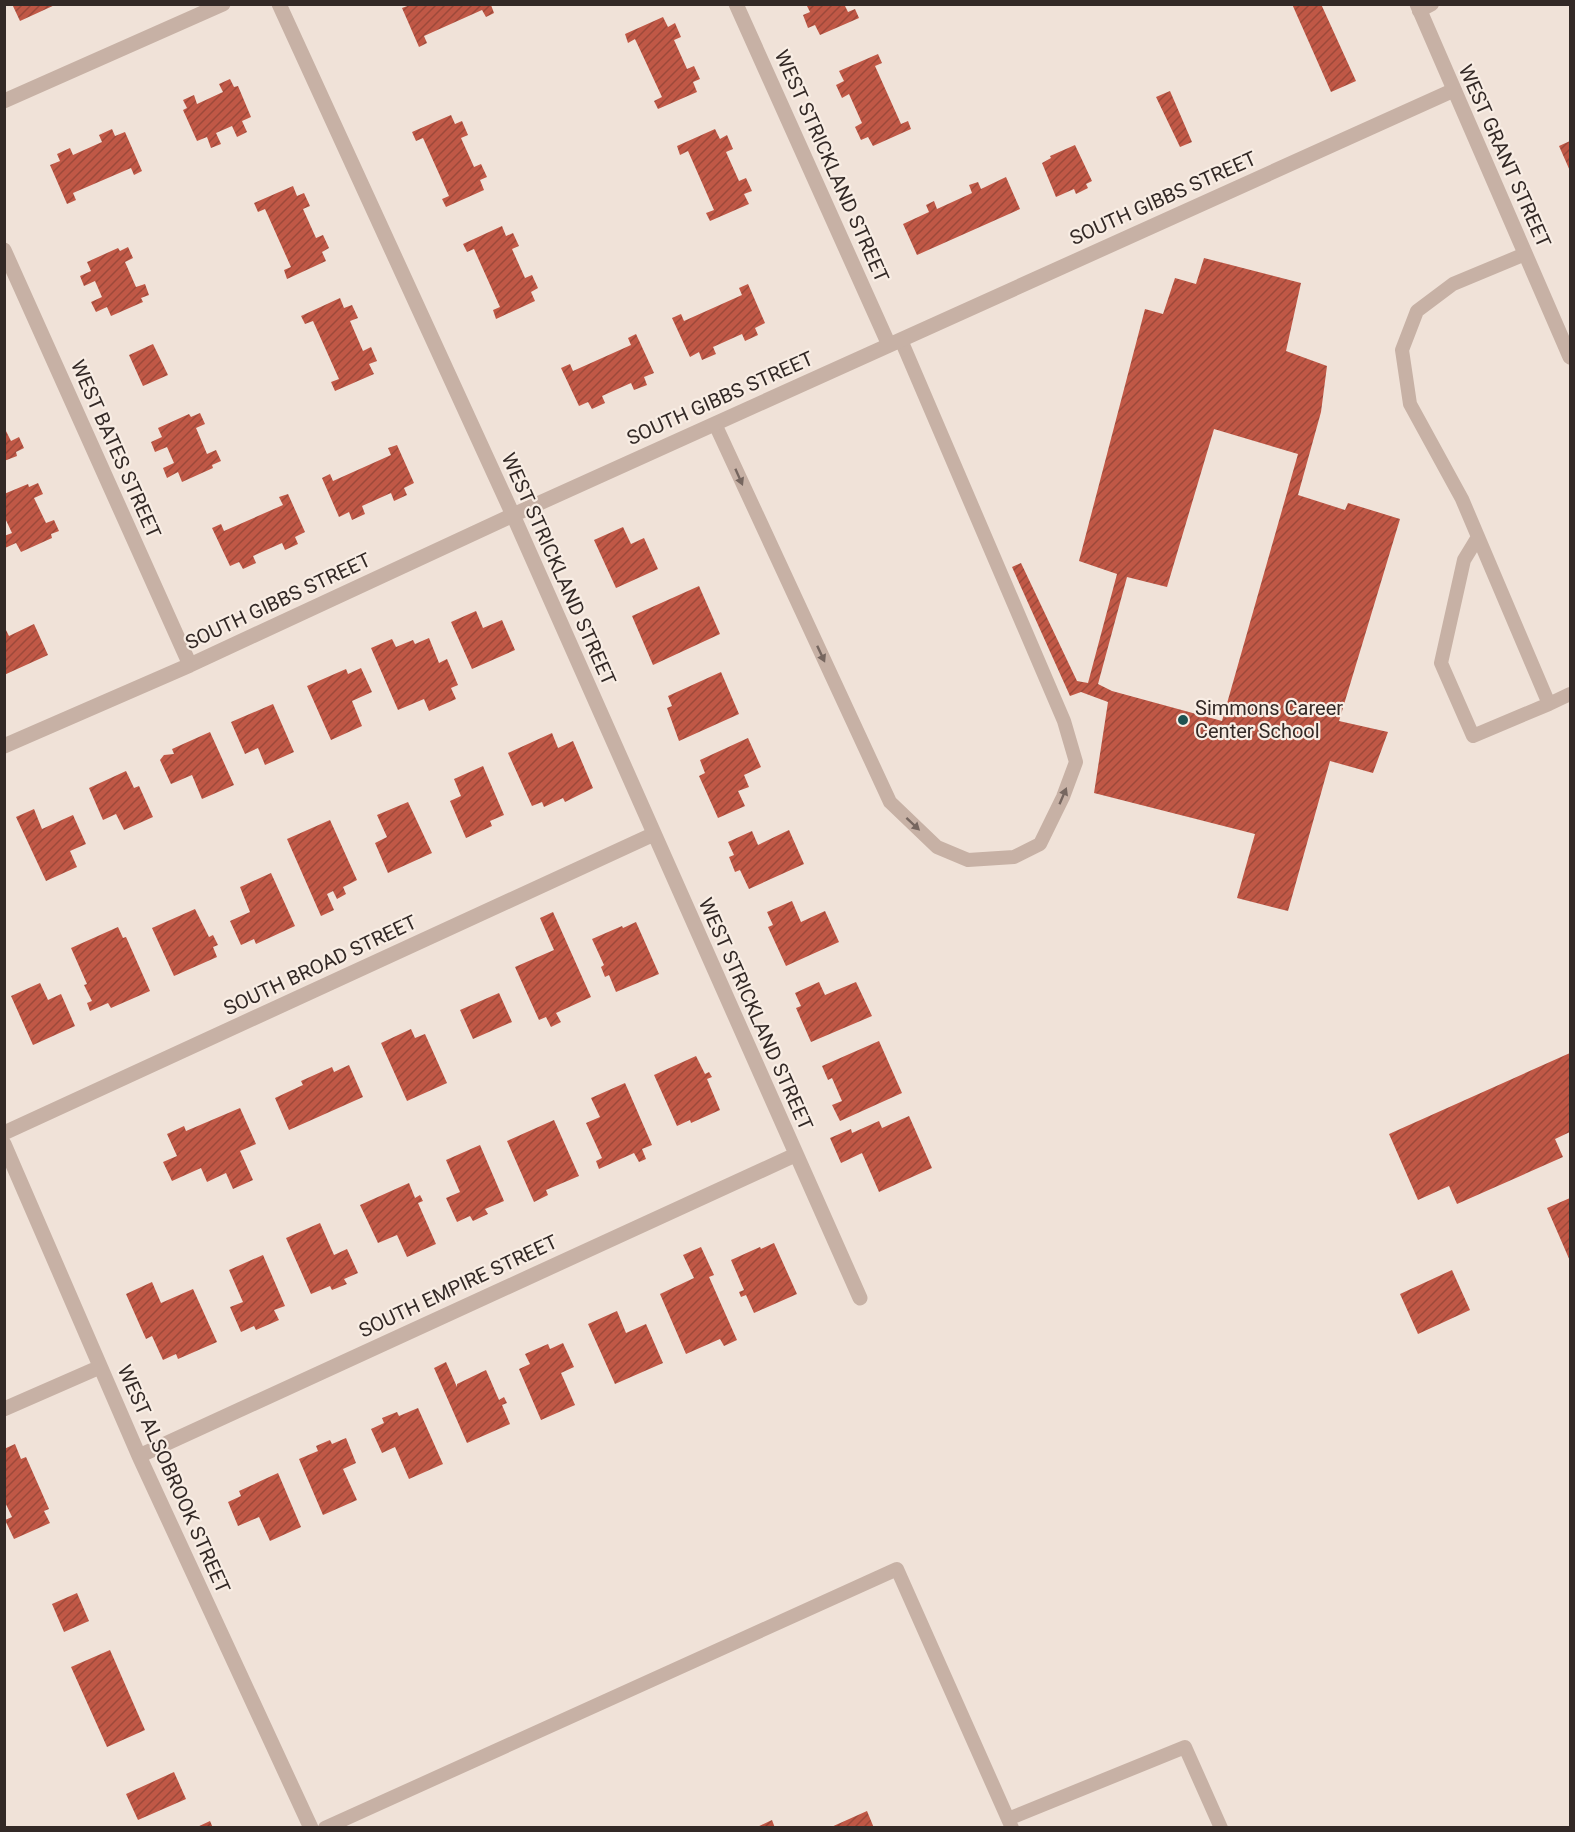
<svg xmlns="http://www.w3.org/2000/svg" width="1575" height="1832" viewBox="0 0 1575 1832" font-family="Roboto,sans-serif">
<style>
.building{fill:url(#building-hatch);fill-rule:evenodd}
.lines{fill:none;stroke-linecap:round;stroke-linejoin:round}
.service{stroke:#c7b1a5;stroke-width:14}
.minor{stroke:#c7b1a5;stroke-width:15}
.tertiary{stroke:#c7b1a5;stroke-width:15}
.oneway{fill:#76665f}
.poi-dot{fill:#1e5251;stroke:#f8ede4;stroke-width:2}
.labels{text-anchor:middle;dominant-baseline:central;stroke-width:4.5;stroke-linejoin:round;paint-order:stroke}
.street-label{font-size:20px;fill:#332926;stroke:#f8ede4}
.poi-label{font-size:20px;fill:#332926;stroke:#f8ede4;text-anchor:start}
</style>
<defs>
<pattern id="building-hatch" width="6" height="6" patternUnits="userSpaceOnUse" patternTransform="scale(1.5)"><rect width="6" height="6" fill="#c05846"/><path d="M-1 1l2-2M0 6l6-6M5 7l2-2" fill="none" stroke="#9d493a"/></pattern>
</defs>
<rect width="100%" height="100%" fill="#f0e2d8"/>
<!-- building -->
<path class="building" d="M12 4H57L20 21Z
M806 4H844L848 12 855 9 859 18 820 35 815 25 808 28 803 15 810 12Z
M1292 4H1321L1356 81 1331 92Z
M410 5H491L494 13 486 17 482 10 424 36 427 43 419 47 402 8Z
M663 17 668 27 675 23 681 37 674 40 687 69 694 66 700 79 693 82 697 92 658 109 654 101 662 97 635 39 628 43 625 34Z
M878 54 882 63 875 66 901 124 908 121 911 129 873 146 868 137 861 140 855 127 862 123 849 94 842 98 836 85 844 81 839 71Z
M230 79 234 87 238 86 251 117 242 121 247 132 237 137 232 126 216 133 221 144 211 148 207 137 197 141 183 110 187 108 183 100 194 95 197 104 223 92 219 84Z
M1170 91 1192 142 1180 147 1156 97Z
M451 115 455 124 462 121 468 135 461 138 474 167 481 164 487 177 480 180 484 190 446 207 442 199 449 196 423 138 416 141 412 132Z
M112 129 115 136 125 132 142 171 134 175 131 168 73 193 76 200 67 204 50 165 60 161 57 154 70 148 73 155 102 142 99 135Z
M715 129 720 139 727 135 733 149 726 152 739 181 746 178 752 191 744 194 749 204 710 221 706 213 714 210 688 151 680 155 677 146Z
M1570 141V171L1559 146Z
M1075 145 1092 181 1086 184 1088 188 1076 194 1074 189 1056 197 1042 163 1051 158 1050 156Z
M1006 177 1020 209 917 255 903 224 929 212 926 205 934 201 937 209 972 193 969 185 978 182 981 189Z
M293 186 297 196 304 193 310 206 303 209 316 238 323 235 329 248 322 252 326 261 287 279 284 270 291 267 265 209 258 212 254 203Z
M502 226 506 236 513 233 519 246 512 249 525 278 532 275 538 288 531 292 535 301 496 319 493 310 500 307 474 249 467 252 463 244Z
M128 247 133 258 125 262 136 287 145 284 149 295 141 298 143 302 111 316 107 307 96 312 91 302 102 297 95 281 84 286 80 276 91 271 87 262 118 248 120 251Z
M1204 258 1301 283 1286 351 1327 366 1321 412 1298 495 1345 510 1348 503 1400 519 1339 721 1388 732 1373 773 1330 761 1288 911 1237 898 1255 834 1094 793 1108 702 1081 692 1070 696 1012 567 1021 563 1077 681 1088 683 1117 574 1079 561 1145 309 1163 314 1175 278 1196 284ZM1214 429 1298 454 1222 721 1112 691 1098 684 1127 577 1167 587Z
M748 284 765 323 755 328 758 335 745 341 742 334 713 347 716 354 702 360 699 352 690 357 672 318 681 314 684 321 742 295 739 288Z
M340 298 344 308 352 305 358 318 350 321 363 351 371 347 377 361 369 364 374 374 335 391 331 382 339 379 313 321 305 324 301 316Z
M636 334 654 373 644 377 647 385 634 390 631 383 602 396 605 403 592 409 588 402 579 406 561 368 570 364 573 371 631 345 628 338Z
M153 344 168 375 143 386 129 355Z
M200 413 205 424 196 428 207 454 216 450 221 461 212 465 213 468 182 482 178 472 167 478 163 468 174 463 167 447 155 452 151 442 162 437 158 428 189 414 191 417Z
M4 427 11 441 19 437 24 448 16 452 17 456 4 461Z
M397 445 414 483 404 488 407 495 394 501 391 493 362 506 365 514 352 520 349 512 339 517 322 478 330 474 333 481 391 455 388 448Z
M38 483 43 494 34 498 46 523 54 520 59 531 51 534 52 538 21 552 16 543 5 548 4 536 12 533 4 516V494L28 484 29 487Z
M288 494 305 532 295 537 298 544 285 550 282 543 253 556 256 563 243 569 239 562 230 566 212 528 221 524 224 531 283 505 279 497Z
M623 527 631 544 644 538 658 569 616 588 594 540Z
M699 586 720 634 653 665 632 616Z
M476 611 483 628 502 620 515 650 472 669 451 622Z
M34 624 48 655 4 675V626L9 636Z
M429 638 439 663 447 659 458 685 451 688 456 699 429 711 424 699 398 710 371 648 392 639 396 647 413 640 415 644Z
M361 668 372 692 352 701 362 726 331 740 307 686 346 669 348 674Z
M721 672 739 714 679 741 667 708 672 706 668 696Z
M273 704 294 752 265 765 258 748 245 754 231 722Z
M210 732 234 785 202 799 192 775 171 784 160 760 164 755 174 754 172 749Z
M552 733 558 748 573 741 593 788 565 802 563 798 544 807 542 802 532 806 508 753Z
M748 738 761 767 744 775 749 787 738 791 745 806 718 818 699 776 705 773 700 760Z
M483 766 504 815 490 821 492 826 466 838 450 801 461 796 454 779Z
M126 771 134 788 139 786 153 817 124 830 116 814 103 820 89 788Z
M408 802 432 853 388 873 375 843 387 837 377 815Z
M34 809 42 829 73 815 86 844 70 851 77 867 46 881 16 817Z
M330 820 357 880 343 887 346 894 337 899 333 891 327 894 334 910 321 916 287 839Z
M789 830 804 864 749 889 740 870 735 872 729 857 734 855 728 842 752 831 758 845Z
M271 873 295 926 256 944 254 939 241 945 230 921 250 912 240 887Z
M792 901 801 922 825 911 839 942 786 966 768 927 773 925 767 912Z
M195 909 209 937 213 935 218 945 213 947 217 957 174 976 152 928Z
M553 912 591 997 556 1013 561 1022 551 1027 546 1017 539 1020 515 967 554 950 540 918Z
M636 922 659 974 616 992 609 975 605 977 601 967 604 965 592 939 622 926 623 928Z
M118 927 123 938 126 937 150 991 111 1008 108 1003 90 1011 87 1003 92 1001 84 985 87 984 71 948Z
M819 982 825 995 856 982 872 1016 811 1042 796 1008 801 1006 795 993Z
M40 983 48 1000 61 994 75 1026 33 1045 11 996Z
M499 993 512 1022 473 1039 460 1010Z
M411 1029 415 1038 425 1034 447 1083 407 1101 381 1043Z
M879 1041 902 1093 840 1121 832 1105 842 1101 832 1078 828 1080 822 1066Z
M1570 1053V1132L1555 1139 1563 1157 1457 1204 1449 1186 1418 1200 1389 1134Z
M696 1056 705 1074 709 1072 712 1077 707 1079 720 1110 691 1123 690 1120 677 1126 654 1075Z
M349 1065 363 1097 289 1130 275 1098 303 1085 301 1081 332 1067 334 1072Z
M625 1083 652 1145 642 1149 646 1159 639 1162 634 1153 599 1169 596 1161 602 1158 586 1123 600 1117 591 1098Z
M240 1108 256 1144 240 1151 253 1180 233 1189 226 1173 207 1182 201 1168 172 1181 163 1162 177 1156 167 1134 184 1126 186 1131Z
M909 1116 932 1168 879 1192 862 1153 841 1163 830 1138 851 1129 852 1133 879 1121 882 1128Z
M554 1120 579 1176 546 1190 548 1195 534 1202 507 1141Z
M480 1145 504 1201 485 1209 488 1214 473 1221 470 1216 457 1222 446 1198 460 1192 446 1160Z
M409 1183 415 1198 420 1195 423 1201 418 1203 436 1244 407 1257 397 1235 378 1243 360 1205Z
M1570 1198V1261L1547 1208Z
M320 1223 334 1255 347 1249 358 1273 344 1279 347 1284 332 1290 330 1286 311 1294 286 1238Z
M774 1243 797 1294 754 1313 746 1295 741 1297 739 1292 744 1290 731 1260 760 1247 761 1249Z
M701 1247 714 1275 709 1277 737 1340 724 1346 720 1339 686 1354 660 1294 694 1278 683 1255Z
M263 1255 285 1306 274 1310 279 1320 256 1330 254 1326 241 1332 230 1307 243 1302 229 1270Z
M1452 1270 1470 1310 1418 1334 1400 1294Z
M152 1282 161 1303 193 1289 217 1342 178 1359 176 1354 163 1360 152 1336 146 1339 126 1294Z
M617 1311 626 1333 646 1324 663 1363 615 1384 588 1324Z
M563 1343 574 1367 561 1373 575 1405 541 1420 519 1369 530 1364 525 1354 548 1344 550 1349Z
M446 1362 457 1387V1384L486 1370 499 1400 504 1397 507 1403 502 1405 510 1424 467 1443 434 1368Z
M418 1408 443 1464 409 1479 395 1447 382 1453 371 1429 384 1423 382 1418 397 1412 399 1416Z
M346 1438 356 1463 343 1469 357 1500 323 1515 299 1459 318 1451 316 1446 330 1440 332 1444Z
M15 1444 21 1459 26 1457 49 1509 44 1511 50 1523 14 1539 5 1520 12 1517 4 1500V1449Z
M278 1473 301 1527 270 1541 259 1517 238 1526 228 1502 241 1496 239 1491Z
M77 1593 89 1621 64 1632 52 1604Z
M110 1650 145 1730 107 1747 71 1667Z
M174 1772 186 1799 138 1820 126 1794Z
M867 1811 874 1828H829Z
M772 1820 775 1828H755Z
M210 1821 213 1828H195Z"/>
<g class="lines">
<!-- service -->
<path class="service" d="M1419 11 1432 4
M1525 254 1453 284 1417 311 1402 350 1410 404 1462 499 1549 704 1570 694
M715 424 890 802 937 847 968 860 1014 857 1040 844 1063 797 1076 762 1064 721 901 340
M1478 537 1464 560 1441 663 1473 736 1549 704
M1008 1819 1185 1747 1221 1828
M325 1828 897 1569 1012 1828"/>
<!-- minor -->
<path class="minor" d="M279 4 513 515 860 1298
M736 4 889 345
M4 101 223 4
M4 250 190 665
M4 746 190 665 513 515 1454 90
M4 1133 654 834
M4 1144 139 1456 311 1828
M4 1409 100 1367
M139 1456 795 1155"/>
<!-- tertiary -->
<path class="tertiary" d="M1417 4 1570 357"/>
</g>
<!-- one-way arrows -->
<defs><path id="oneway-solid" d="M-6-.8H1V-3.2L6.5 0L1 3.2V.8H-6Z" transform="scale(1.5)"/></defs>
<g class="oneway">
<use href="#oneway-solid" transform="translate(739 477) rotate(66)"/>
<use href="#oneway-solid" transform="translate(821 654) rotate(65)"/>
<use href="#oneway-solid" transform="translate(1063 796) rotate(-67)"/>
<use href="#oneway-solid" transform="translate(913 824) rotate(43)"/>
</g>
<!-- markers -->
<circle class="poi-dot" cx="1183" cy="720" r="6"/>
<g class="labels">
<!-- street labels -->
<g class="street-label">
<text transform="translate(1505 156) rotate(66)">WEST GRANT STREET</text>
<text transform="translate(832 166) rotate(66)">WEST STRICKLAND STREET</text>
<text transform="translate(1163 198) rotate(-24)">SOUTH GIBBS STREET</text>
<text transform="translate(720 398) rotate(-24)">SOUTH GIBBS STREET</text>
<text transform="translate(116 449) rotate(66)">WEST BATES STREET</text>
<text transform="translate(559 569) rotate(66)">WEST STRICKLAND STREET</text>
<text transform="translate(278 601) rotate(-25)">SOUTH GIBBS STREET</text>
<text transform="translate(320 965) rotate(-25)">SOUTH BROAD STREET</text>
<text transform="translate(756 1014) rotate(66)">WEST STRICKLAND STREET</text>
<text transform="translate(458 1286) rotate(-25)">SOUTH EMPIRE STREET</text>
<text transform="translate(174 1479) rotate(66)">WEST ALSOBROOK STREET</text>
</g>
<!-- poi labels -->
<g class="poi-label">
<text x="1195" y="708">Simmons Career<tspan x="1195" dy="23">Center School</tspan></text>
</g>
</g>
<!-- border -->
<rect width="1575" height="1832" fill="none" stroke="#332926" stroke-width="12"/>
</svg>
